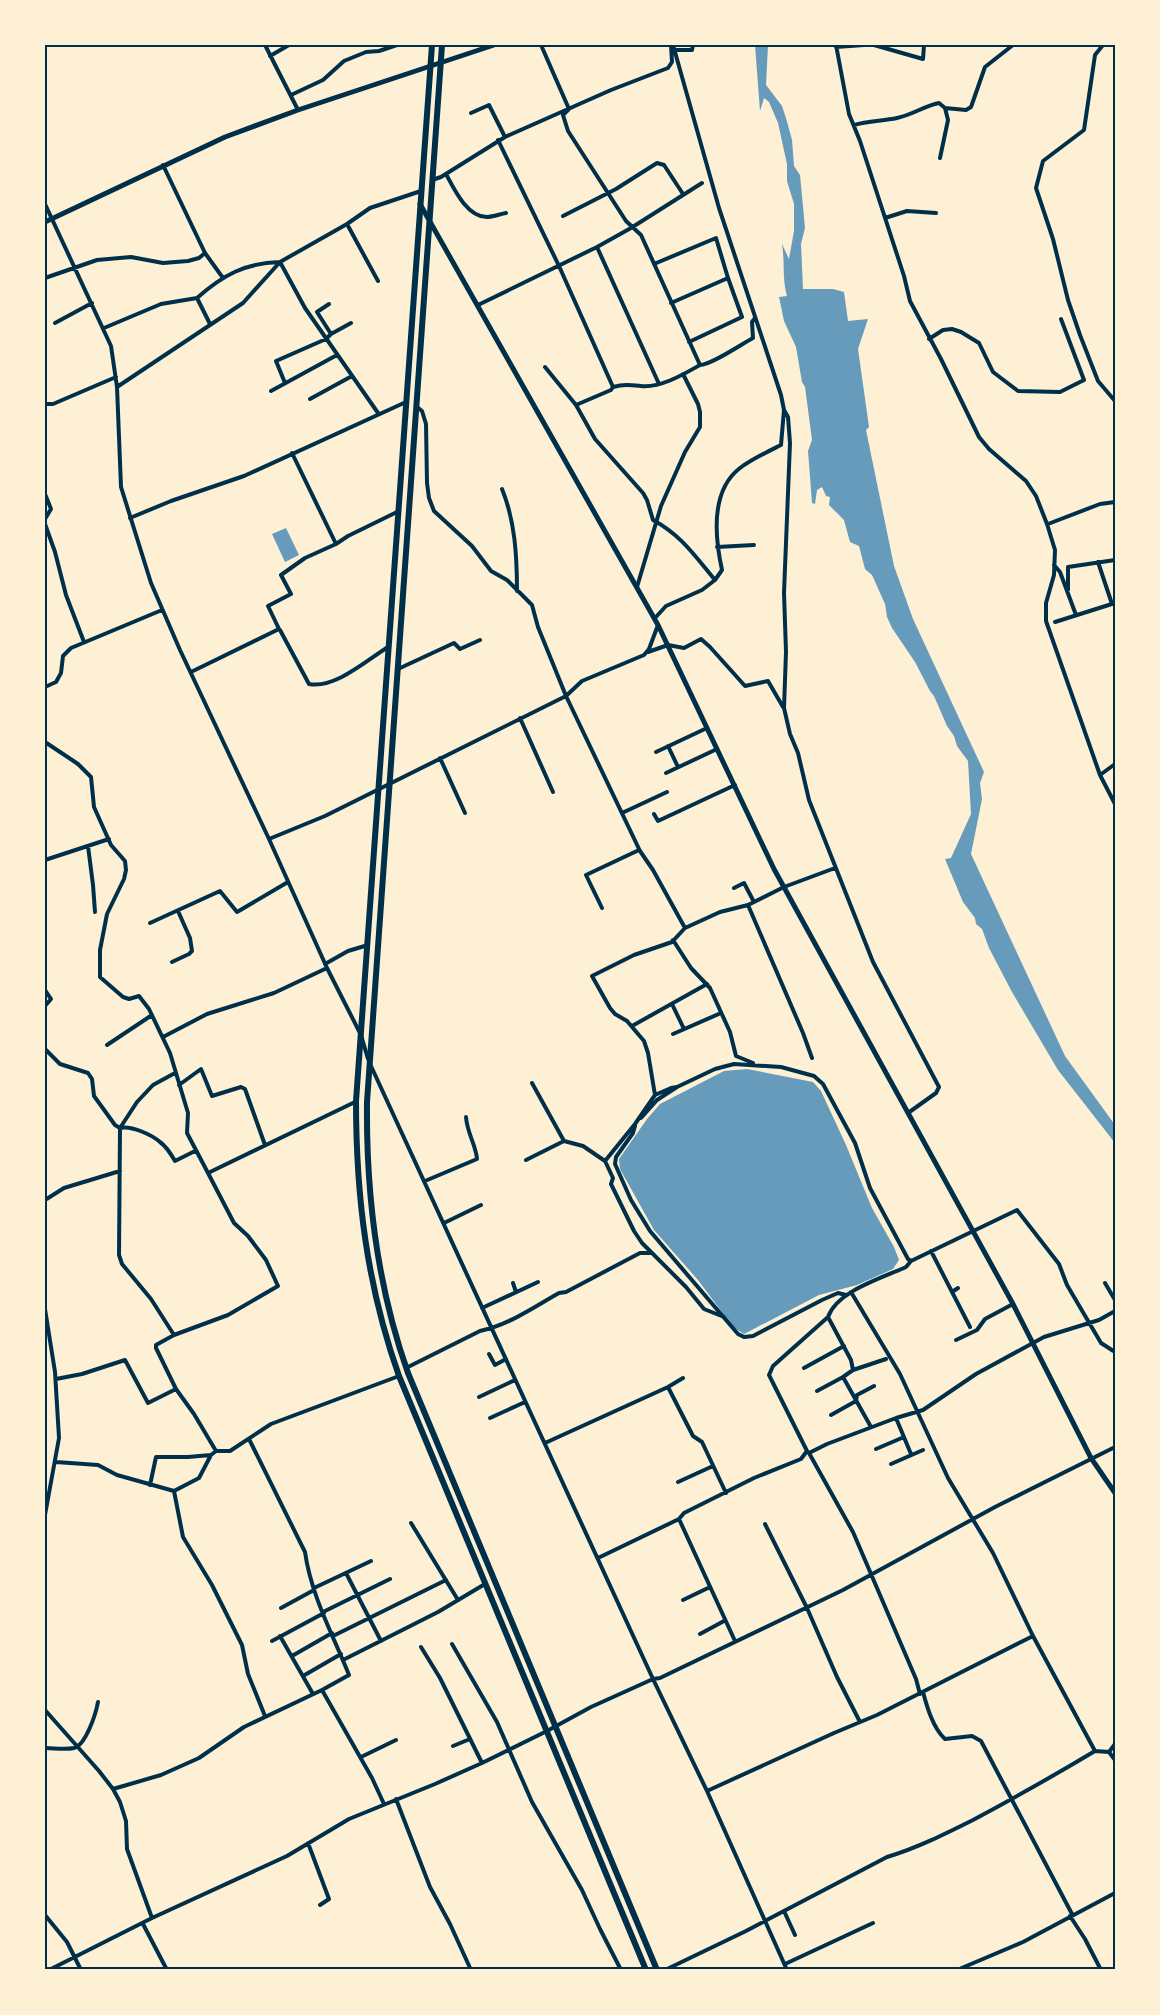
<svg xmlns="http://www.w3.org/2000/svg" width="1160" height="2015" viewBox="0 0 1160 2015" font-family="Quicksand,sans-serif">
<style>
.water{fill:#669bbc}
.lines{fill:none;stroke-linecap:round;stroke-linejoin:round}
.minor{stroke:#003049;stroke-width:4}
.tertiary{stroke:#003049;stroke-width:5}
.secondary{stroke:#003049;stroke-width:6}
.neatline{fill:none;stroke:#003049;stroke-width:2}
</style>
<rect width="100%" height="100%" fill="#fdf0d5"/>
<!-- water -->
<path class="water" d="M755 45H768L766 85 782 106 786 118 792 140 794 166 800 175 805 228 801 244 803 289H833L844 292 848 321 868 319 858 349 869 427 866 430 894 566 913 619 984 772 980 783 982 799 971 854 1065 1056 1115 1125V1143L1058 1070 1012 992 989 948 982 929 976 924 975 918 963 902 945 859 951 858 971 814 968 761 957 746 954 736 947 726 934 696 930 691 915 662 892 628 887 617 885 604 872 575 865 569 859 546 850 542 844 520 829 505 830 497 826 496 822 487 817 490 815 504 812 503 808 451 812 440 805 387 802 382 796 347 784 321 779 297 787 296C782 279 785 261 782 244L789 259 794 231V204L787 181V164L778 123 769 102 764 98 760 111Z
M286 528 299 555 285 562 272 534Z
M747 1069 813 1082 821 1091 846 1145 872 1208 894 1247 899 1260 893 1269 857 1285 819 1295 744 1334 733 1327 698 1280 654 1230 620 1169 619 1159 647 1119 660 1104 724 1071Z"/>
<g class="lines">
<!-- minor -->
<path class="minor" d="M265 45 298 110
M836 45 849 114 860 141 904 276 910 301 941 359 979 437 989 449 1026 481 1036 496 1047 524 1055 550 1054 575 1046 603V621L1100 775 1115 804
M874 45 923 59 924 45
M1103 45 1095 55 1084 130 1043 161 1036 188 1053 239 1068 300 1080 335 1098 381 1115 401
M836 47 864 45
M676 50H692L693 45
M270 56 289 45
M291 95 323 80 344 61 366 52 379 51 397 45
M471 113 489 105 505 137
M854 125C868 121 883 121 897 118 912 115 924 106 939 103L945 108 966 110 971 107 985 67 1013 45
M498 140 559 266 613 387C624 384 631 385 641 386 661 388 684 374 700 365L641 235 626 221 568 131 563 115 569 109 541 45
M940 158 948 120 945 108
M163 165 205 253 223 278
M446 174C454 189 467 217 487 217 493 217 500 214 506 213
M432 180 441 177 505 137 611 90 668 68 672 62 671 45
M45 204 111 346 117 387 121 487 151 583 180 650 269 839 327 968 361 1035 368 1059
M563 216 616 189 657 163 664 165 683 194
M885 218 907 211 936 213
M347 224 378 281
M597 247 659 384
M654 264 716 238 728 278 742 317 689 342
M45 278 97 260 131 257 163 263 188 261 199 258 205 253
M197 298C223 275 245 263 280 262L305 308 378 413
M671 303 728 278
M329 304 317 312 331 334
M478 305 597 247 631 228 702 183
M55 323 92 303
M104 328 161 304 197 298 210 324
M929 339 943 330 952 329 961 332 979 343 993 372 1018 391 1060 392 1084 380 1061 319
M700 365C711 365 740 345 753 338L752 322 755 318
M545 367 576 405 611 390 613 387
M285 383 276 361 326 339 331 334 351 323
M117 387 243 303 280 262 347 224 370 208 421 191
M271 391 337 355
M310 399 352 376
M45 404H53L116 377
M576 405 595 439 643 493 647 500 653 520C681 535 695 556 715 580
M416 406 422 411 426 424 427 483 429 498 434 511 472 546 491 571 507 580 532 605 538 627 566 696 640 851 653 870 685 928 720 912 748 905 784 887 835 868
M784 410 788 417 790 443 784 593 786 652 784 708 790 734 798 753 809 800 873 962 939 1087 936 1093 908 1113
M292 453 336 544 348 536 399 511
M502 489C515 521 517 556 517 591
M45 494 51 509 45 519
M130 518 171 501 244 476 406 402
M45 524 55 552 66 595 84 642
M1048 524 1100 504 1115 502
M717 547 754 545
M1098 562 1112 604
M1054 565 1060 572 1076 615
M637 587 661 506 685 452 700 427V412L698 404 683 374
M1068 590V567L1115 560
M655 618 666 606 702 590 715 580 722 570C715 538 710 491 740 468 752 459 767 452 781 445L784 410 781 395 719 208 673 45
M1055 622 1115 603
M280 630 309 684C335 689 367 660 388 647
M648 652 668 645 684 648 701 639 710 647 745 686 768 681 783 707
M398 669 454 643 460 649 480 640
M191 672 279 629 268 606 291 594 281 575 305 558 336 544
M45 687 56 682 61 673 63 656 71 648 162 610
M520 718 553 792
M45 742 78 764 91 777 94 807 111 845 125 861 126 870 124 879 107 914 100 950V977L123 997 129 999 139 996 149 1009 170 1053 188 1113 187 1133 208 1173 355 1102
M668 746 678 767
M656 752 707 728
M440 758 465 813
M666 773 717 749
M1100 775 1115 764
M622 813 667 792
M654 814 658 821 735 785
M269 839 325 816 566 696 582 681 644 655 649 649 658 625
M88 846 93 885 95 912
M45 860 109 839
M734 888 744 883 754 902
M748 905 803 1033 812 1058
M602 908 586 875 639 850
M150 923 220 891 237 912 288 882
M685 928 672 942 634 955 592 976 610 1008 615 1014 627 1021 644 1041 648 1053 655 1095 635 1124 605 1161 613 1178 611 1184 634 1231 642 1243 686 1287 704 1309 724 1317
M673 940 691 968 710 988 730 1032 736 1056 753 1063
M172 962 189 954 192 951 190 938 178 911
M325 964 348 951 368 945
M45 990 51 999 45 1006
M672 1004 684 1029
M632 1026 707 984
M673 1034 721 1013
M163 1037 207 1014 274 993 327 968
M107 1045 152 1015
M45 1049 60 1064 88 1073 92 1079 94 1096 115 1125 120 1128C131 1125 152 1135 160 1142 167 1147 171 1154 175 1161L195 1151
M371 1066 653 1679 707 1791 787 1970
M175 1073 153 1085 137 1102 120 1128 119 1255 122 1264 151 1299 174 1335 156 1345V1348L176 1389 194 1414 216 1451
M532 1083 564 1141
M179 1085 201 1069 212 1096 241 1087 245 1089 265 1145
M655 1095 671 1088 677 1087 715 1069 734 1064 781 1067 814 1076 823 1084 855 1143 870 1188 908 1259 911 1261
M641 1118 657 1100 677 1087
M635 1126 633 1133 616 1157 615 1164 631 1200 650 1231 738 1334 744 1337 753 1336 822 1300 838 1293 846 1295
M526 1160 564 1141 583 1146 605 1161
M425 1181 477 1159C476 1145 467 1133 466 1117
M45 1200 64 1188 120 1171
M444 1223 481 1205
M931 1251 970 1327
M513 1283 516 1292
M1105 1283 1115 1300
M851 1292 900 1374 948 1478 993 1553 1033 1636 1095 1751
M952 1292 958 1288
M482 1308 538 1282
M45 1309 55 1372 59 1438 45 1515
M828 1317 851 1360 853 1370 843 1377 871 1427
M174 1335 228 1315 278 1286 266 1260 248 1236 234 1223 208 1173
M956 1340 977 1330 985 1319 1013 1304
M489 1354 495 1365 506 1359
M406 1368 480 1331C509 1325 534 1307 559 1293L566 1292 640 1253H651
M804 1368 844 1346
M853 1370 886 1359
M56 1379 82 1374 125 1360 148 1403 176 1389
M668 1387 693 1436 702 1442 726 1493
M817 1391 843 1377
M479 1397 515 1380
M831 1415 856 1401 857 1395 874 1386
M490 1418 525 1402
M896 1418 911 1454
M249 1439 305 1552C311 1595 333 1635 349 1675L322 1690
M545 1443 668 1387 683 1378
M876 1449 904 1437
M809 1453 827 1444 896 1418 923 1410 976 1374 1044 1337 1099 1320 1115 1311
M809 1453 853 1532 916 1679 920 1694
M56 1462 98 1465 117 1475 174 1491 199 1478 211 1455 216 1451H230L271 1424 399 1376
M891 1464 923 1450
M678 1482 713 1466
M150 1485 156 1457H188L211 1455
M174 1491 183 1537 212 1585 242 1645 248 1674 265 1716
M679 1519 735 1641
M411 1523 458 1600
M765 1524 807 1608 837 1677 860 1722
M598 1558 679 1519 684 1513 754 1478 801 1459 807 1451 769 1375 773 1366 828 1317C837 1291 882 1278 906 1267L911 1261 1017 1210 1059 1264 1067 1285 1101 1343 1115 1352
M346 1573 381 1641
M314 1588 371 1561
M683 1600 710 1587
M281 1608 314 1590
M323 1612 390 1579
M700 1634 724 1621
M280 1636 313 1694
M333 1636 446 1580
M272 1641 324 1613
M452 1644 497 1722 532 1802 582 1890 600 1929 621 1970
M421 1647 440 1678 482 1763
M292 1656 332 1633
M343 1660 438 1612 485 1584
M303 1676 341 1654
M923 1692C927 1707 933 1728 945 1739L972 1736 981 1741 1072 1914
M45 1710 99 1771 113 1789 120 1802 126 1821 127 1849 152 1918
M453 1746 470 1739
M45 1748C54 1748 65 1750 74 1748 86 1745 96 1713 98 1702
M1109 1752 1115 1744
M361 1757 396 1740
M113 1789 161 1775 199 1758 244 1727 322 1690 372 1778 384 1804
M707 1791 834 1733 877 1715 1033 1636
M396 1799 430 1887 450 1924 471 1970
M308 1843 329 1899 320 1905
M784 1911 795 1935
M45 1915 67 1942 81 1970
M1070 1916 1085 1939 1101 1970
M143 1924 167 1970
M785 1964 873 1923
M49 1970 152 1918 287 1856 349 1819 435 1784 482 1763 547 1731 591 1707 653 1679 660 1678 843 1590 995 1507 1115 1447
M665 1970 746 1931 887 1857C917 1848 945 1834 973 1820 1014 1798 1055 1775 1095 1751L1109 1752 1115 1760
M957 1970 1023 1942 1115 1893"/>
<!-- tertiary -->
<path class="tertiary" d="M420 204 658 625 774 869 1013 1304 1091 1458 1115 1493
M45 222 225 137 298 110 494 45"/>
<!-- secondary -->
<path class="secondary" d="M432 45 356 1101C356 1197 367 1286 399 1376L646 1970
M442 45 367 1102C366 1194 377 1286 408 1373L657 1970"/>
</g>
<!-- border -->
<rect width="1160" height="2015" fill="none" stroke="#fdf0d5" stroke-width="93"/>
<rect x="46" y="46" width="1068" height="1922" class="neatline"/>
</svg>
